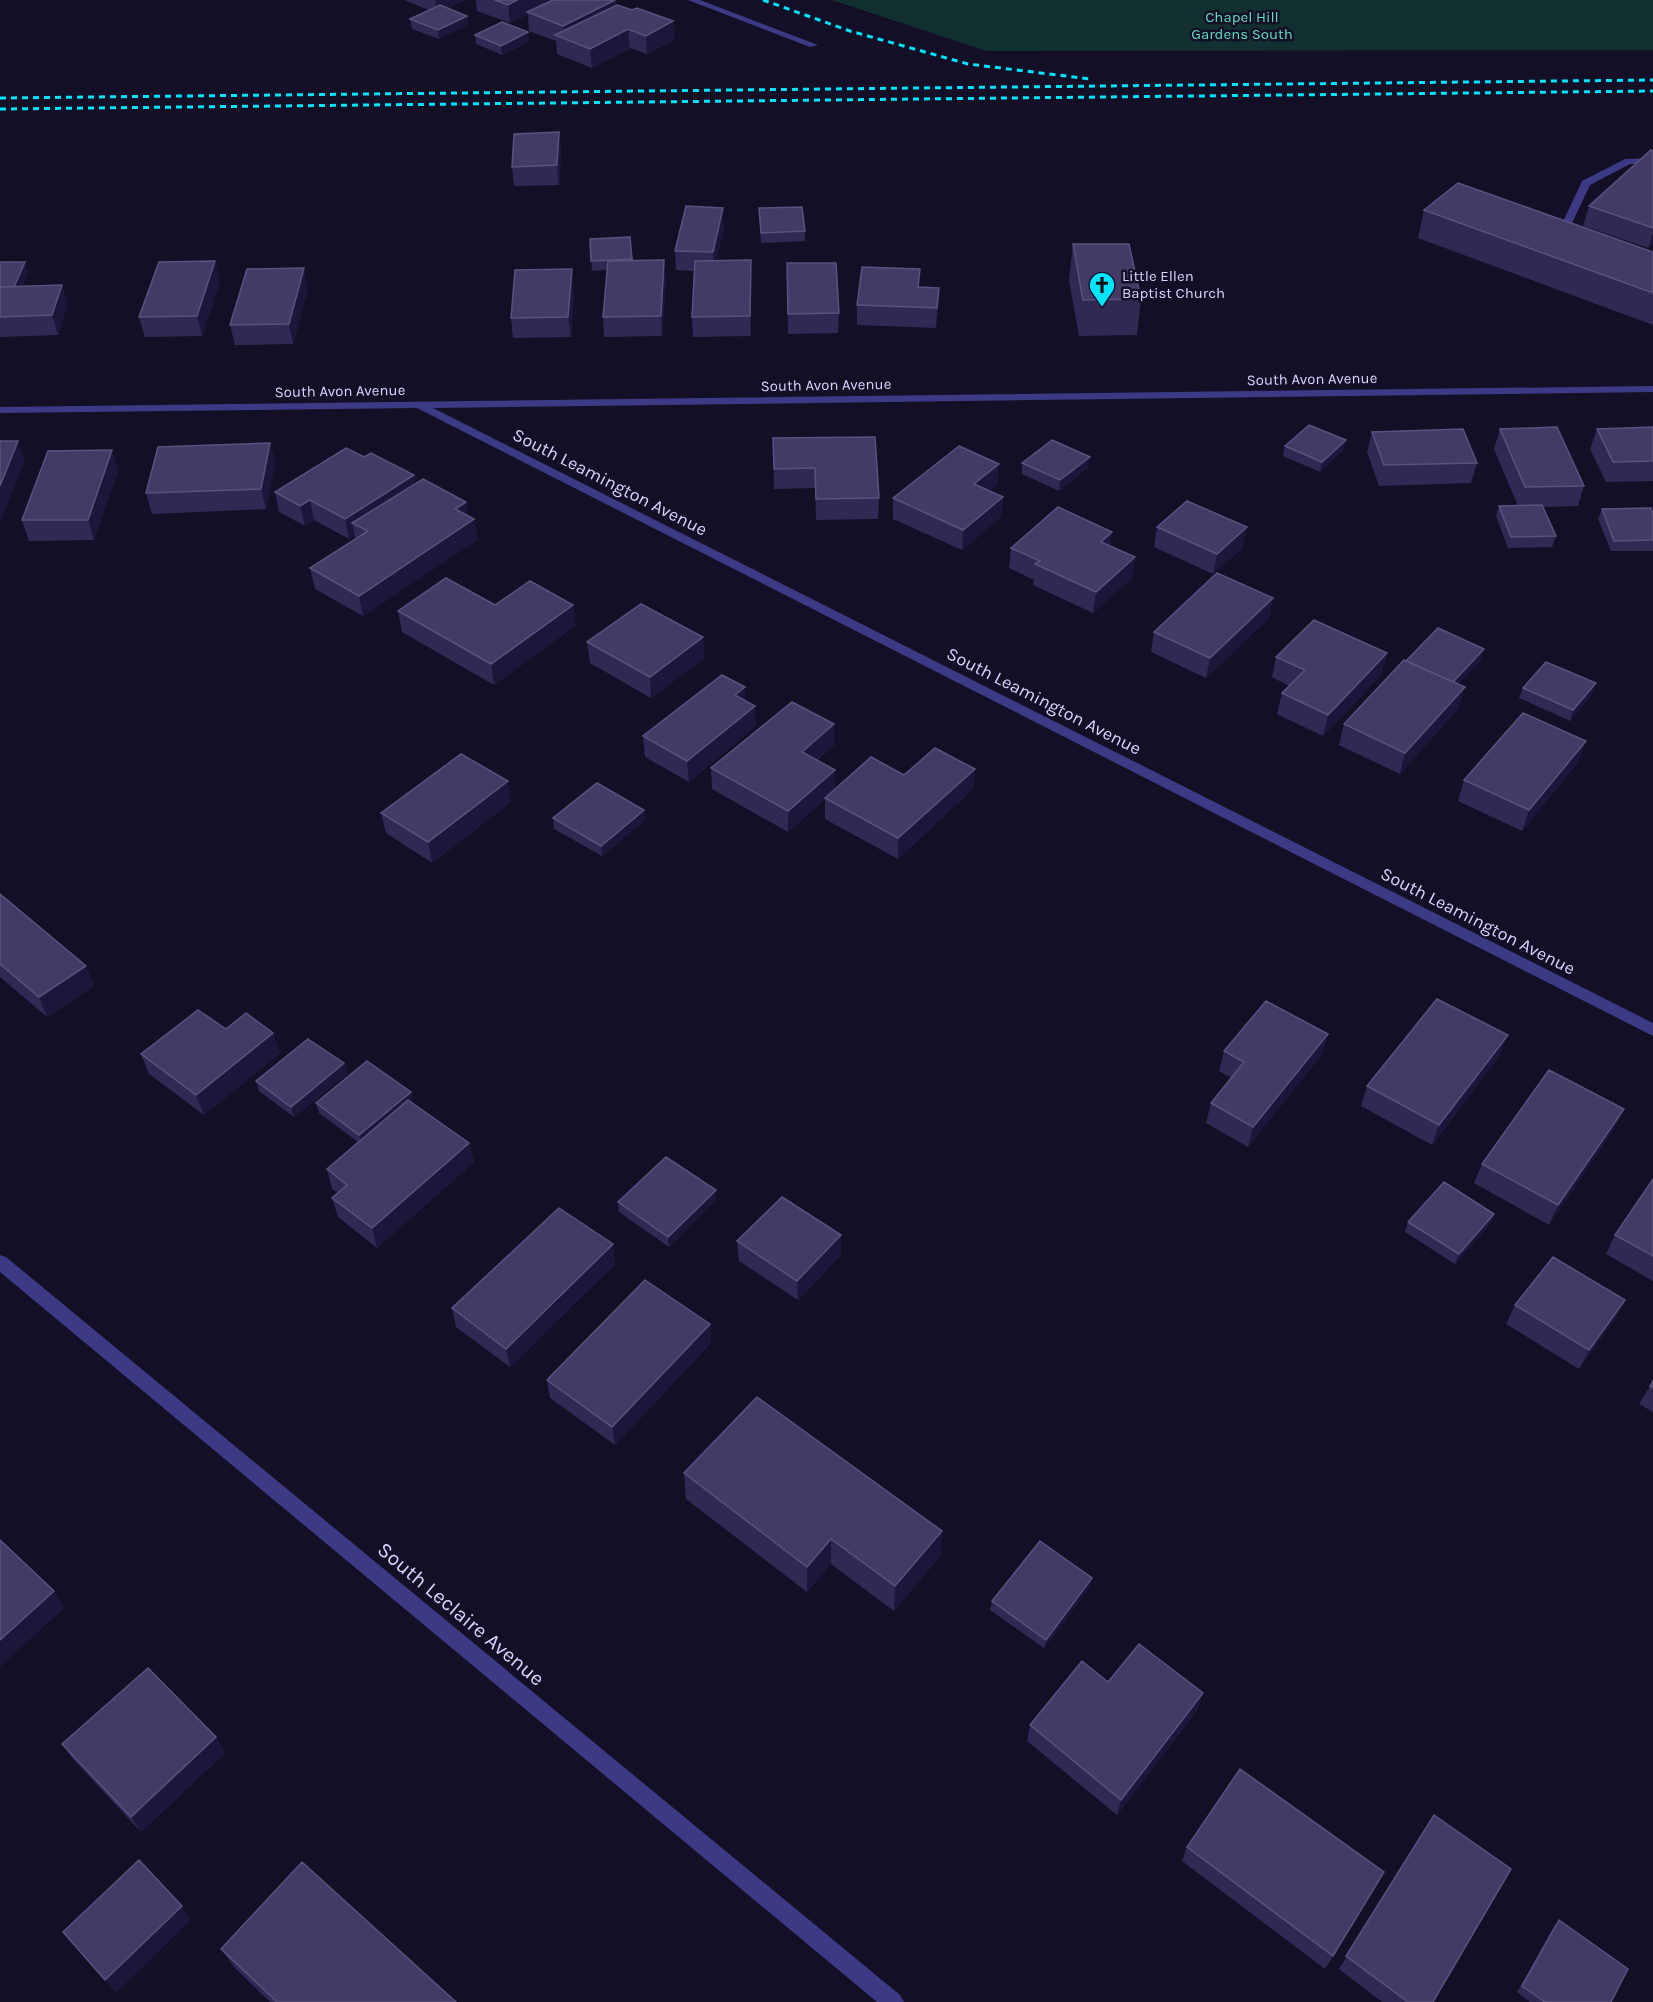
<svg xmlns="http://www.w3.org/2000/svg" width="1653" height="2002" viewBox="0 0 1653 2002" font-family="Karla,sans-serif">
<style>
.green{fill:#12302f}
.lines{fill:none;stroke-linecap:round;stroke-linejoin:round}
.lane{fill:#3d3a85;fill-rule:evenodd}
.street{fill:#3d3a85;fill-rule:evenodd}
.rail{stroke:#00e5ff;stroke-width:3;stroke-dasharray:6 5;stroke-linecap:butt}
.wall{fill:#312854}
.shaded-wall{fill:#1d163a}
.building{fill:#433a66;stroke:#5a527e;stroke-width:1.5}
.labels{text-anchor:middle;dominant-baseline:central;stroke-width:5;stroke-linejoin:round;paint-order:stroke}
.far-park-label{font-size:15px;fill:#5fe0c0;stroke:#130f26}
.far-poi-label{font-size:15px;fill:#d9d4ff;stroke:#130f26;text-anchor:start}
.far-street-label{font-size:15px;fill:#d9d4ff;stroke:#130f26}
.street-label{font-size:18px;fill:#d9d4ff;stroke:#130f26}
.near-street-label{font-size:21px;fill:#d9d4ff;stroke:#130f26}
</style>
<rect width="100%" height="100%" fill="#130f26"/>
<!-- green -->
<path class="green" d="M832 0H1653V50L986 51Z"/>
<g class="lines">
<!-- lane -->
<path class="lane" d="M1653 158V164H1630L1590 185 1572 223 1585 232V236H1577L1563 226 1562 224 1582 181 1625 159Z"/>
<!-- street -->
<path class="street" d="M688 0H700L818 45 810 47Z
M1653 386V392L433 408 1653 1023V1036L417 408 0 413V407Z
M0 1255 6 1257 900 1995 904 2002H877L0 1272Z"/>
<!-- rail -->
<path class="rail" d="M763 0 850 31 968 64 1090 79
M0 98 1653 80
M0 109 1653 91"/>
</g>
<!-- wall -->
<path class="wall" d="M404 0H465L448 8 467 16 468 25 439 39 412 29 410 19 429 10Z
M476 0H616V5L673 21 674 40 647 54 630 48 592 68 557 54 556 41 529 31 528 14 510 23 477 11Z
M475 35 529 42 502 55 476 44Z
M559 132 561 151 559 185 514 186 512 167Z
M1653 151V244L1648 248 1583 226 1589 206Z
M759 208 805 231V241L761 243Z
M1424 210 1653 252V325L1418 238Z
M724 227 716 261 751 260V336L693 337 692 317 694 271 676 270 675 251Z
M630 237 633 261 664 260 666 280 662 336 604 337 603 317 607 270 592 271 590 239Z
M1073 244 1141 299 1137 335 1079 336 1069 280Z
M0 262 28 272 22 287 62 285 67 305 58 335 0 337Z
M787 263 839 313 838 333 788 334Z
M220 281 202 336 145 337 139 317Z
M920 287 938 308 936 328 857 325V305Z
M308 288 293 344 235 345 230 325Z
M574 289 571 337 513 338 511 318Z
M1653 427V481L1606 482 1590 449 1597 429Z
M1500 429 1584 486 1578 506 1543 507 1556 536 1552 547 1508 548 1496 516 1499 506H1518L1494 449Z
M1372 432 1477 463 1471 483 1379 486 1367 452Z
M773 438 879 498 878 519 816 520 815 488 774 489Z
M1346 440 1343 450 1320 472 1283 456 1285 446Z
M270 443 275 463 266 509 152 514 146 493Z
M112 450 118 471 94 540 29 541 22 520Z
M364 457 414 475 415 483 466 502 468 516 478 539 363 616 315 589 310 568 356 539 355 536 349 539 314 520 305 526 279 512 275 492Z
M1022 463 1088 467 1059 491 1022 474Z
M998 484 989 491 1003 497 1001 517 962 550 893 519V498Z
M1602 509 1653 514V551H1611L1598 519Z
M1157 527 1243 547 1213 574 1154 547Z
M1110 546 1135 557 1132 578 1093 613 1033 585 1034 580 1009 568 1011 548Z
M1273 598 1269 618 1206 678 1151 652 1154 632Z
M495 605 576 625 494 685 402 632 398 611Z
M703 637 704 658 651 698 590 663 587 642Z
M1276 657 1382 674 1323 736 1277 714 1282 693 1289 686 1272 677Z
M1481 660 1458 684 1459 708 1400 774 1339 745 1344 724 1406 661Z
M1523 688 1592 694 1570 721 1519 698Z
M746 700 756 726 689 782 645 757 643 736Z
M834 724V745L817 760 835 789 904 775 975 769 973 789 898 859 825 819V799L788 832 712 789 711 768Z
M1579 761 1522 831 1458 801 1464 780Z
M511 802 432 863 386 833 381 813Z
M553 818 645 820 602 856 554 829Z
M0 894 94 986 47 1017 0 977Z
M273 1033 280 1053 204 1115 149 1074 141 1054Z
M1328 1034 1322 1054 1248 1147 1206 1123 1211 1103 1231 1078 1219 1071 1224 1051Z
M1500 1055 1432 1145 1361 1106 1367 1086Z
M344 1063 347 1074 294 1117 259 1091 256 1081Z
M411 1092 413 1102 412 1103 469 1143 474 1162 377 1248 338 1217 332 1198 338 1193 332 1189 327 1169 358 1142 319 1113 316 1103Z
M1624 1109 1614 1129 1549 1225 1474 1183 1482 1164Z
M1653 1179V1281L1606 1254 1615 1235Z
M716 1190V1200L669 1247 619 1212 618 1202Z
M1494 1214 1490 1224 1455 1264 1405 1232 1408 1222Z
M841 1235V1255L798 1300 739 1261 737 1241Z
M615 1264 510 1367 456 1327 452 1308Z
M1515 1305 1615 1319 1579 1369 1506 1324Z
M710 1324 711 1343 615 1445 550 1398 547 1380Z
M1653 1381V1412L1639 1404Z
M684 1473 942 1531 940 1556 894 1611 831 1564 807 1592 686 1499Z
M1090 1587 1044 1648 990 1610 992 1601Z
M1108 1682 1203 1693 1198 1709 1117 1815 1027 1741 1030 1725Z
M216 1737 225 1753 141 1832 73 1759 62 1744Z
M1434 1815 1433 2002H1382L1339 1969Z
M1187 1847 1384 1872 1325 1969 1182 1861Z
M1559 1920 1611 2002H1530L1517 1992 1553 1928Z
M221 1949 456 2002H270L235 1968Z"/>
<!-- shaded-wall -->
<path class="shaded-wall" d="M435 0H465L437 13Z
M517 0H556L527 12 528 14 510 23 508 5Z
M616 0 617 18 564 39 563 26Z
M467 16 468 25 439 39 438 30Z
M673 21 674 40 647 54 646 36Z
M628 29 630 48 592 68 590 49Z
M528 32 529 42 502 55 501 46Z
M559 132 561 151 559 185 557 165Z
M723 208 724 227 714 272 713 252Z
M1653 233V244L1648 248Z
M664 260 666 280 662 336 661 316Z
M751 260V336L750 316Z
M215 261 220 281 202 336 197 316Z
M25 262 28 272 16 300 13 290Z
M304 268 308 288 293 344 289 324Z
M572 269 574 289 571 337 568 317Z
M62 285 67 305 58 335 52 315Z
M939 288 938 308 936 328 937 308Z
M1346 440 1343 450 1320 472 1322 462Z
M18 441 25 461 0 524V486Z
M270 443 275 463 266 509 261 489Z
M112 450 118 471 94 540 88 520Z
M1090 457 1088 467 1059 491 1060 480Z
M999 464 998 484 973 504 974 484Z
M414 475 417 495 352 523 355 536 349 539 345 519Z
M1003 497 1001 517 962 550 963 530Z
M310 500 314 520 305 526 300 506Z
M466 502 469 522 455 509Z
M474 519 478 539 363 616 359 596Z
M1247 527 1243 547 1213 574 1217 554Z
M1112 532 1110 552 1101 542Z
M1135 557 1132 578 1093 613 1096 592Z
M1273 598 1269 618 1206 678 1210 658Z
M573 605 576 625 494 685 491 664Z
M703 637 704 658 651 698 650 677Z
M1484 649 1481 660 1450 693 1453 682Z
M1387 653 1382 674 1323 736 1328 715Z
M1596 683 1592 694 1570 721 1573 710Z
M745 687 746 708 735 695Z
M1465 687 1459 708 1400 774 1405 753Z
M755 706 756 726 689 782 687 761Z
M834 724V745L802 772V752Z
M1586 741 1579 761 1522 831 1529 810Z
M975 769 973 789 898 859V838Z
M835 770V790L788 832V811Z
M508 781 511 802 432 863 428 842Z
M644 810 645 820 602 856 601 846Z
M86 966 94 986 47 1017 39 997Z
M273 1033 280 1053 204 1115 196 1095Z
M1328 1034 1322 1054 1248 1147 1253 1127Z
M1508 1035 1500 1055 1432 1145 1439 1125Z
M344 1063 347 1074 294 1117 291 1107Z
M411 1092 413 1102 362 1145 359 1135Z
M1624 1109 1614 1129 1549 1225 1558 1205Z
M469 1143 474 1162 377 1248 372 1228Z
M716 1190V1200L669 1247 668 1237Z
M1494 1214 1490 1224 1455 1264 1459 1254Z
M841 1235V1255L798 1300 797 1281Z
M613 1244 615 1264 510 1367 506 1349Z
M1625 1300 1615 1319 1579 1369 1589 1350Z
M710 1324 711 1343 615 1445 612 1427Z
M942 1531 940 1556 894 1611 895 1586Z
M831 1539V1564L807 1592V1567Z
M1092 1578 1090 1587 1044 1648 1046 1640Z
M54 1591 64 1608 0 1667V1640Z
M1203 1693 1198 1709 1117 1815 1121 1800Z
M216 1737 225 1753 141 1832 131 1817Z
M182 1906 191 1920 116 1993 105 1980Z"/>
<!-- building -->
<path class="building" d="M495 0H517L508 5Z
M553 0H615L563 26 527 12Z
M440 5 467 16 438 30 410 19Z
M617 5 632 10 637 8 673 21 646 36 628 29 590 49 555 35Z
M502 22 528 32 501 46 475 35Z
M559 132 557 165 512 167 514 134Z
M1651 150 1653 151V228L1589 206Z
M1458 183 1653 252V293L1424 210Z
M686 206 723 208 713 252 675 251Z
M802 207 805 231 761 233 759 208Z
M630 237 632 259 591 261 590 239Z
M1073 244H1129L1141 299 1083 300Z
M664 260 661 316 603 317 608 261Z
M751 260 750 316 692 317 695 261Z
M215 261 197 316 139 317 159 262Z
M0 262H25L14 287H0Z
M787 263H836L839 313 788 314Z
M862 267 920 269 918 287 939 288 937 308 857 305Z
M304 268 289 324 230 325 247 269Z
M572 269 568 317 511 318 515 270Z
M62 285 52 315 0 317V287Z
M1309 425 1346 440 1322 462 1285 446Z
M1557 427 1584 486 1525 487 1500 429Z
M1653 427V461L1613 462 1597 429Z
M1463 429 1477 463 1384 465 1372 432Z
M875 437 879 498 816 499 815 468 774 469 773 438Z
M1052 440 1090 457 1060 480 1022 463Z
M0 441H18L0 486Z
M270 443 261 489 146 493 158 447Z
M959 446 999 464 974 484 1003 497 963 530 893 498Z
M346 448 364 457 371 453 414 475 345 519 310 500 300 506 275 492Z
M112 450 88 520H22L48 451Z
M423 479 466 502 455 509 474 519 359 596 310 568 368 531 352 523Z
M1187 501 1247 527 1217 554 1157 527Z
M1542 505 1556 536 1511 537 1499 506Z
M1058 507 1112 532 1101 542 1135 557 1096 592 1035 564 1040 561 1011 548Z
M1651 508 1653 514V540L1614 541 1602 509Z
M1217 573 1273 598 1210 658 1154 632Z
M446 578 495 605 530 581 573 605 491 664 398 611Z
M641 604 703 637 650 677 587 642Z
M1314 620 1387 653 1328 715 1282 693 1305 670 1276 657Z
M1438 628 1484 649 1453 682 1406 661Z
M1404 660 1465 687 1405 753 1344 724Z
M1546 662 1596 683 1573 710 1523 688Z
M722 675 745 687 735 695 755 706 687 761 643 736Z
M792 702 834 724 802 752 835 770 788 811 711 768Z
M1523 713 1586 741 1529 810 1464 780Z
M935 748 975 769 898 838 825 798 871 757 904 775Z
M461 754 508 781 428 842 381 813Z
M597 783 644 810 601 846 553 818Z
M0 894 86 966 39 997 0 964Z
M1437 999 1508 1035 1439 1125 1367 1086Z
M1266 1001 1328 1034 1253 1127 1211 1103 1244 1062 1224 1051Z
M198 1010 226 1029 246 1013 273 1033 196 1095 141 1054Z
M308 1039 344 1063 291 1107 256 1081Z
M367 1061 411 1092 359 1135 316 1103Z
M1549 1070 1624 1109 1558 1205 1482 1164Z
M408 1100 469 1143 372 1228 332 1198 347 1185 327 1169Z
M666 1157 716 1190 668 1237 618 1202Z
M1653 1179V1256L1615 1235Z
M1444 1182 1494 1214 1459 1254 1408 1222Z
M782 1197 841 1235 797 1281 737 1241Z
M559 1208 613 1244 506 1349 452 1308Z
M1553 1257 1625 1300 1589 1350 1515 1305Z
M645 1280 710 1324 612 1427 547 1380Z
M1653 1381V1388L1650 1386Z
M757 1397 942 1531 895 1586 831 1539 807 1567 684 1473Z
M0 1540 54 1591 0 1640Z
M1040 1541 1092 1578 1046 1640 992 1601Z
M1139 1644 1203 1693 1121 1800 1030 1725 1082 1661 1108 1682Z
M148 1668 216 1737 131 1817 62 1744Z
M1240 1769 1384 1872 1333 1956 1187 1847Z
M1434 1815 1511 1869 1433 2002H1408L1346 1956Z
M139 1860 182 1906 105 1980 63 1932Z
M302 1862 456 2002H277L221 1949Z
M1559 1920 1628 1969 1611 2002H1545L1522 1986Z"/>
<!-- icons -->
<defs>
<g id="church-pin" transform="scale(1.35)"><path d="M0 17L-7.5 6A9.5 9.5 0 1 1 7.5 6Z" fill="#00e5ff" stroke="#130f26"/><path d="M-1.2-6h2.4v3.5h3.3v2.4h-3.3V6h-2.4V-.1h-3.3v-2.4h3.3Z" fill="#111"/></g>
</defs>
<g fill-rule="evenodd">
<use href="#church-pin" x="1102" y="285"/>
</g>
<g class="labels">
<!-- far-park labels -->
<g class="far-park-label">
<text x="1242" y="17">Chapel Hill<tspan x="1242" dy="17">Gardens South</tspan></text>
</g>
<!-- far-poi labels -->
<g class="far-poi-label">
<text x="1122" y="276">Little Ellen<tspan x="1122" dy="17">Baptist Church</tspan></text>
</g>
<!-- far-street labels -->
<g class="far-street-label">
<text transform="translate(1312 379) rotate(-1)">South Avon Avenue</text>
<text transform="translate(826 385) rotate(-1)">South Avon Avenue</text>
<text transform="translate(340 391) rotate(-1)">South Avon Avenue</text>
</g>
<!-- street labels -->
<g class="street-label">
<text transform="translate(610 482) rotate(27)">South Leamington Avenue</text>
<text transform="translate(1044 701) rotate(27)">South Leamington Avenue</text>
<text transform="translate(1478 921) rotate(27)">South Leamington Avenue</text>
</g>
<!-- near-street labels -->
<g class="near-street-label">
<text transform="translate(461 1614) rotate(40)">South Leclaire Avenue</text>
</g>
</g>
</svg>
